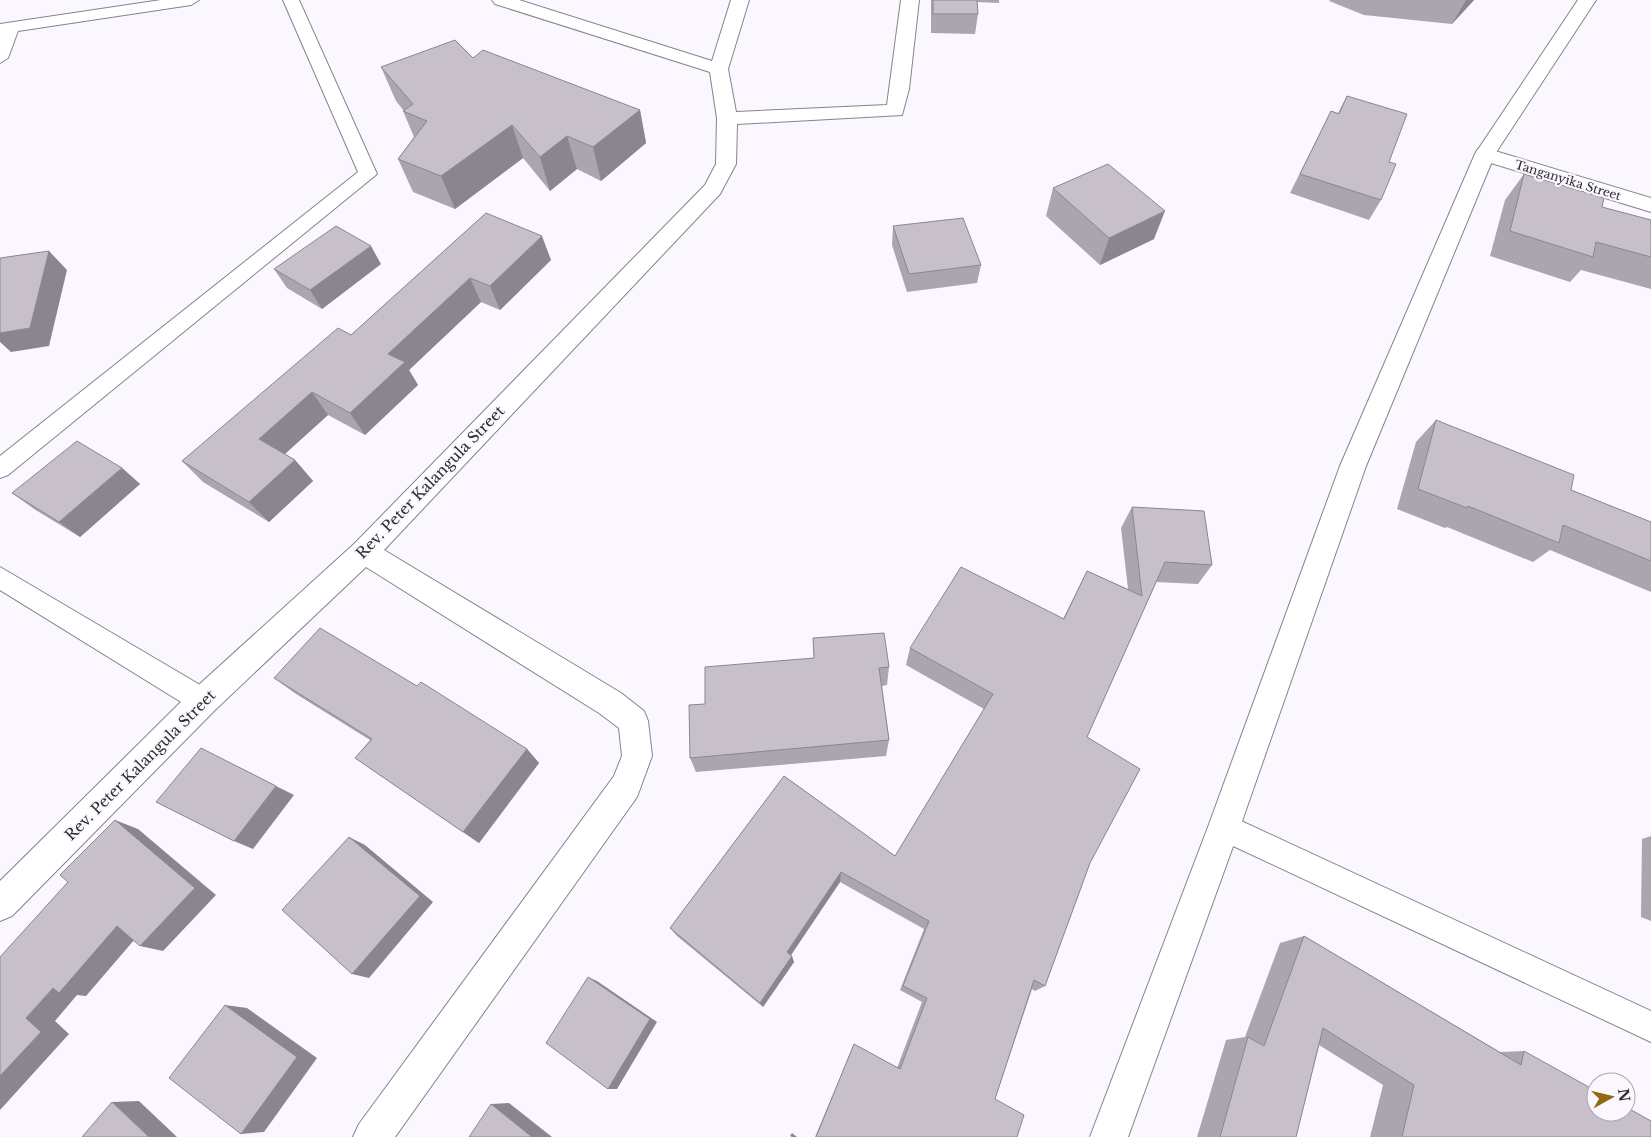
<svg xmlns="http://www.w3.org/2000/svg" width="1651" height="1137" viewBox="0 0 1651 1137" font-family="'Libre Baskerville',serif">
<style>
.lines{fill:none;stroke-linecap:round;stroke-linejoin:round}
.lane-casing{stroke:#88828c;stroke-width:2}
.street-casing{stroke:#88828c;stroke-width:2}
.secondary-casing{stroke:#88828c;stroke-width:2}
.lane{fill:#fff;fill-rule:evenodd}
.street{fill:#fff;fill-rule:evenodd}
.secondary{fill:#fff;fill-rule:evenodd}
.wall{fill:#aba5af}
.shaded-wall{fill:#8b868e}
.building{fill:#c7c0cb;stroke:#8b868e}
.labels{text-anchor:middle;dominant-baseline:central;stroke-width:4.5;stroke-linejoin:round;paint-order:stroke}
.far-street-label{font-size:12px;fill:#312e33;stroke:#fbf7fe}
.street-label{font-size:15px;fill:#312e33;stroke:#fbf7fe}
</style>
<rect width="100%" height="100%" fill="#fbf7fe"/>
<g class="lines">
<!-- lane casing -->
<g class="lane-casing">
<path id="lane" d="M161 0H199L191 5 18 31 8 58 0 63V24Z
M283 0H299L377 174 8 475 0 478V456L358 172Z
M0 567 212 692 216 701 212 710 203 713 194 710 0 590Z
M1224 813 1651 1011V1042L1214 837 1210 827 1214 817Z"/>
</g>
<!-- street casing -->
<g class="street-casing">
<path id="street" d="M492 0H519L712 61 731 0H749L728 69 736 112 887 105 901 0H919L909 89 902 115 737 124 736 164 720 194 384 550 621 693 644 711 648 721 652 756 637 797 395 1137H353L359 1124 614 776 622 756 619 728 599 713 366 567 214 711 12 916 0 921V881L192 691 354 544 705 185 716 164 717 118 710 72 495 4Z
M1485 148 1651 198V212L1478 159 1475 154 1478 149Z"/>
</g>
<!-- secondary casing -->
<g class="secondary-casing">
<path id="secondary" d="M1578 0H1596L1495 154 1366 466 1240 827 1128 1137H1090L1208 827 1340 466 1475 154Z"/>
</g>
<!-- lane -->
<use href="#lane" class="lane"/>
<!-- street -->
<use href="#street" class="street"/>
<!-- secondary -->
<use href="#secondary" class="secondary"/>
</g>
<!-- wall -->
<path class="wall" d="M931 0H999V3L977 2 978 14 975 34 931 33Z
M1330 0H1474L1452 24 1364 15 1329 1Z
M473 58 640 110 646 143 601 181 577 169 550 191 523 158 455 209 413 192 398 159 414 137 403 111H404L396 101 381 67Z
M1347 96 1389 162 1381 200 1369 220 1290 193 1331 111 1338 113Z
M1524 174 1602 207 1651 220V289L1581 270 1570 282 1490 256 1505 200Z
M1053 188 1154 239 1100 265 1046 216Z
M486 213 551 260 500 310 481 302 409 370 418 385 365 435 328 415 285 454 295 460 313 481 269 522 203 482 182 461 351 335Z
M893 226 981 265 977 283 907 292 892 245Z
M381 264 322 309 287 288 274 269Z
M1436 420 1571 490 1651 522V592L1550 550 1533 562 1447 527 1445 528 1397 509 1416 442Z
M122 468 140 484 80 537 34 509 12 493Z
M1132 507 1212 565 1198 584 1156 582 1087 737 1090 863 1045 986 1035 991 1032 989 995 1099 1017 1137H815L854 1044 897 1068 922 1002 900 990 924 929 840 882 791 955 794 962 763 1007 677 936 670 928 784 776 895 856 984 709 906 665 910 648 1063 619 1087 571 1128 589 1121 528Z
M813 638 889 667 887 685 882 686 889 740 886 756 696 772 690 758 705 704 814 658Z
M274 678 417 686 527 749 539 763 479 843 355 758 370 740 296 694Z
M1651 836V921L1641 917 1642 839Z
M1304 936 1500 1052 1524 1051 1651 1137H1370L1383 1085 1319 1045 1296 1137H1197L1226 1040 1245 1037 1280 943Z"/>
<!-- shaded-wall -->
<path class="shaded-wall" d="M1466 0H1474L1452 24Z
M640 110 646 143 601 181 593 147Z
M512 125 523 158 455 209 441 176Z
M567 136 577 169 550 191 540 157Z
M1165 211 1154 239 1100 265 1109 238Z
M542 236 551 260 500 310 490 286Z
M371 246 381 264 322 309 310 290Z
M49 251 67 270 49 346 11 352 0 342V327Z
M470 278 481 302 409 370 418 385 365 435 350 413 388 354Z
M312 392 328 415 278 460 259 439Z
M295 460 313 481 269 522 249 502Z
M122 468 140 484 80 537 59 522Z
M527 749 539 763 479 843 463 832Z
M276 786 294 795 253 849 234 841Z
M115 820 138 829 216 895 163 951 140 946Z
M349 837 365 845 433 902 369 978 352 974Z
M841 872 840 882 789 958 787 952Z
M117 926 141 932 86 996 77 995 55 1021 69 1034 0 1110V1076L26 1018 53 988Z
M792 956 794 962 763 1007 760 1003Z
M588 977 597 981 657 1022 617 1089H608Z
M225 1005 247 1008 317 1058 264 1132 241 1134Z
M139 1101 177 1137H149L112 1102Z
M509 1103 552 1137H532L491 1104Z
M792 1133 797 1137H792L790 1136Z"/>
<!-- building -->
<path class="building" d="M933 0H977L978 14H933Z
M455 40 473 58 483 50 640 110 593 147 567 136 540 157 512 125 441 176 398 159 427 121 403 111 413 104 381 67Z
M1347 96 1407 114 1389 162 1396 164 1381 200 1300 174 1331 111 1339 114Z
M1108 164 1165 211 1109 238 1053 188Z
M1524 174 1604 198 1602 207 1651 220V257L1596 242 1593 257 1510 231Z
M486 213 542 236 490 286 470 278 388 354 405 362 350 413 312 392 259 439 295 460 249 502 182 461 338 328 351 335Z
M963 218 981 265 909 274 893 226Z
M336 226 371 246 310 290 274 269Z
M49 251 30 328 0 333V258Z
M1436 420 1574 475 1571 490 1651 522V561L1563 525 1559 543 1468 506 1467 508 1418 489Z
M77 441 122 468 59 522 12 493Z
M1132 507 1204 511 1212 565 1165 562 1087 737 1140 769 1090 863 1045 986 1034 980 995 1099 1024 1115 1017 1137H816L854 1044 900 1069 927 998 903 986 929 921 841 872 787 952 792 956 760 1003 670 928 784 776 895 856 993 694 910 648 961 567 1064 619 1087 571 1142 596Z
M320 628 417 686 421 682 527 749 463 832 355 758 372 739 274 678Z
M884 633 889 667 879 668 889 740 690 758 689 705 705 704V667L814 658 813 638Z
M201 748 276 786 234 841 156 802Z
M115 820 195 888 140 946 117 926 59 993 53 988 26 1018 41 1032 0 1076V957L68 882 60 875Z
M349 837 420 896 352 974 282 910Z
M1304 936 1521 1065 1524 1051 1596 1091V1112H1626V1107L1651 1121V1137H1402L1414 1085 1323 1028 1296 1137H1220L1248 1037 1264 1046Z
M588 977 650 1019 608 1089 546 1043Z
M225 1005 297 1057 241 1134 169 1078Z
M112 1102 149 1137H82Z
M491 1104 532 1137H469Z"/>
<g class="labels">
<!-- far-street labels -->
<g class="far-street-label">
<text transform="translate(1568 180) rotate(17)">Tanganyika Street</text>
</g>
<!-- street labels -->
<g class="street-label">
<text transform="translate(430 482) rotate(-46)">Rev. Peter Kalangula Street</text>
<text transform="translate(140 765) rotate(-45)">Rev. Peter Kalangula Street</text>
</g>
</g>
<!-- north arrow -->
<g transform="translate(1611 1097) rotate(82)"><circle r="24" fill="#fbf7fe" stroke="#aaa7ad"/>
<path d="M0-4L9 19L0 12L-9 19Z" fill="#906910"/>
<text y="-8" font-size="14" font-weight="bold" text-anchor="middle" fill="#312e33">N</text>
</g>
</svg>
